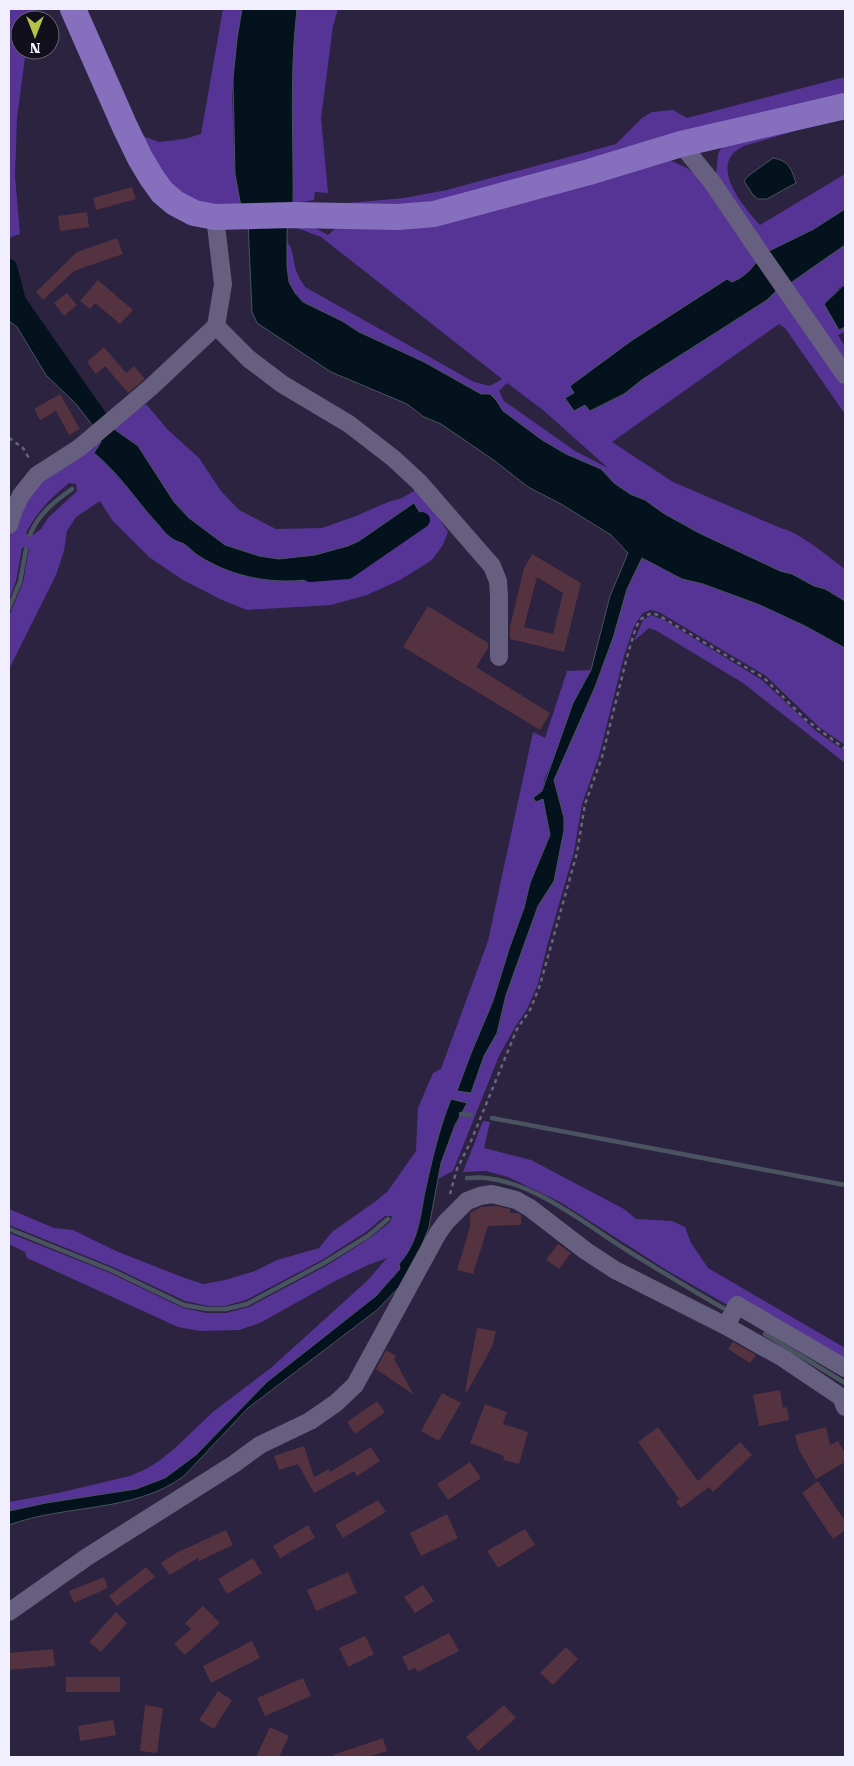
<svg xmlns="http://www.w3.org/2000/svg" width="854" height="1766" viewBox="0 0 854 1766" font-family="'Roboto Serif',serif">
<style>
.green{fill:#563495;fill-rule:evenodd}
.water{fill:#03121c;stroke:#4a5460}
.lines{fill:none;stroke-linecap:round;stroke-linejoin:round}
.stream{stroke:#4a5460;stroke-width:4.5}
.canal{stroke:#03121c;stroke-width:16}
.building{fill:#543240;fill-rule:evenodd}
.path{stroke:#6a647c;stroke-width:2.5;stroke-dasharray:4 4;stroke-linecap:butt}
.minor{stroke:#675f80;stroke-width:18}
.primary{stroke:#8670be;stroke-width:26}
</style>
<rect width="100%" height="100%" fill="#2b2340"/>
<!-- green -->
<path class="green" d="M9 9H34L32 20H20V50H26L17 117 15 176 20 234 9 238Z
M223 9H242L237 39 232 96 235 174 242 212 174 197 135 133 159 142 184 139 201 134Z
M297 9H338L333 26 321 118 328 193 315 192 314 200 302 202 293 212C294 145 289 76 297 9Z
M845 77V96L441 200 399 206 337 204 404 198 447 190 616 144 642 118 652 112 673 110 687 118Z
M845 116 744 146C706 163 743 206 760 225L845 174V209L814 229 767 252 716 176 718 154 723 145Z
M667 159 687 168 706 183 758 260 749 272 742 278C680 306 625 346 570 386L574 392 565 398 585 405 590 411 624 394 643 379 767 300 778 289 845 385V414L785 328 779 324 612 442 673 482 783 529C798 531 831 559 845 569V601L826 589 814 586 792 574 780 571 699 533 663 513 645 500 630 494 614 483 601 469 566 454 542 440 503 411 496 400 481 394 424 362 359 332 342 321 303 302 295 293 289 282 287 267V241C295 252 292 261 297 273 299 278 302 282 305 287L474 382 490 386 502 379 321 237 289 225 304 222 328 235 336 228ZM507 383 543 410 608 468 575 451 504 401 499 391Z
M845 245V284L838 289 840 330 845 327V332L838 335 845 347V366L789 284Z
M146 404 168 430 199 458 221 491 239 510 276 529 322 528 356 516 388 502 402 498 417 489 434 511 448 532 443 545 432 560 400 580 367 595 331 605 247 610 222 600 183 580 149 557 112 520 100 501 76 517 67 531 64 551 56 575 9 669V616L23 583 29 549 26 547 22 548 16 581 9 600V541L13 523 31 487 99 439 101 442 95 453 118 476 170 537 185 544 199 556 294 581 318 578 334 570 355 564 380 551 407 532 410 521 420 513 414 503 359 541 348 546 315 555 279 559 259 556 225 545 189 518 174 502 138 446 111 427ZM69 483 76 484 77 491 48 518 41 529 30 537 26 533C38 510 50 499 69 483Z
M642 558 682 579 703 584 760 605 805 626 845 648V745L819 727 766 676 659 612 650 610 643 613 634 626 624 656 599 756 582 804 574 852 547 946 538 984 527 1009 515 1027 499 1056 453 1171 438 1179C443 1151 453 1128 467 1104L451 1099C439 1129 432 1160 425 1192 420 1218 418 1243 399 1264L401 1268 376 1296 267 1382 196 1455 165 1478 136 1489 46 1503 9 1511V1502L58 1493 130 1476 146 1469 159 1461 175 1448 214 1411 272 1367 368 1280 387 1258 368 1265 335 1281 260 1323 239 1330 200 1331 178 1327 27 1258 25 1252 9 1244V1233L110 1273 183 1308 207 1313H226L249 1307 326 1266 370 1238 390 1222 392 1216H385L366 1232 322 1260 246 1300 225 1306H208L185 1301 113 1267 9 1225V1209L54 1228 73 1230 116 1251 182 1277 203 1284 225 1280 255 1271 277 1260 319 1248 332 1232 376 1201 388 1191 416 1151 418 1108 433 1073 441 1069 488 941 533 732 545 738 567 671 591 670 573 703 561 740 545 778 542 791 550 835 530 883 524 908 509 949 493 1001 470 1056 457 1091 471 1093 484 1056 497 1033 506 995 538 906 554 881 564 830V818L554 780 595 687 613 638 627 589Z
M651 615 664 620 762 680 816 731 845 751V763L743 683 657 631 649 628 634 641 643 620Z
M483 1121 490 1122 484 1148 531 1160 624 1209 636 1219 672 1221 685 1227 691 1243 708 1268 845 1348V1363L731 1307 668 1271 560 1202 508 1177 486 1171 463 1172Z"/>
<!-- water -->
<path class="water" d="M242 9H297C289 76 294 145 293 212H242L235 174 233 79 237 39Z
M773 158C789 161 791 168 796 183L767 199H758L753 195 744 181 748 176Z
M845 209V245L789 284 767 252 814 229Z
M290 220 287 232V267L289 282 295 293 303 302 342 321 359 332 424 362 481 394H490L496 400 503 411 542 440 566 454 601 469 614 483 630 494 645 500 663 513 699 533 780 571 792 574 814 586 825 589 845 601V648L805 626 760 605 703 584 682 579 642 558 627 589 613 638 595 687 554 780 564 818V830L554 881 538 906 506 995 497 1033 484 1056 471 1093 457 1091 470 1056 493 1001 509 949 524 908 530 883 550 835 543 799 536 802 533 798 542 791 573 703 591 670 610 596 628 553 611 535 561 504 528 487 495 461 441 424 424 417 407 404 331 372 257 323 252 312 248 221Z
M758 260 778 289 767 300 643 379 624 394 590 411 585 405 574 411 565 398 574 393 570 386 631 341 727 279 732 282C744 277 750 271 758 260Z
M845 284V327L839 330 824 304Z
M9 287 28 322 46 342 54 357 75 385 104 419 93 426 76 404 46 375 17 327 9 321Z
M111 427 138 446 174 502 189 518 225 545 259 556 279 559 315 555 348 546 359 541 414 503 420 513 410 521 413 526C395 547 367 560 341 568 333 571 325 576 317 578 278 586 233 578 199 556 194 553 190 548 184 544 180 542 175 541 171 538 165 534 160 526 155 521 135 499 118 472 94 453L101 442 99 439Z
M451 1099 467 1103 455 1125 441 1163 429 1227 420 1250 400 1286 377 1310 248 1408 184 1476C134 1513 65 1504 9 1525V1511L46 1503 136 1489 165 1478 196 1455 267 1382 376 1296 400 1269 399 1264C418 1243 420 1218 425 1192 432 1160 439 1129 451 1099Z"/>
<g class="lines">
<!-- stream -->
<path class="stream" d="M30 535C38 514 55 501 72 489
M9 608 20 582 26 549
M461 1114 471 1115
M492 1118 845 1185
M467 1178C473 1178 480 1177 486 1178 535 1183 584 1223 625 1249 657 1269 690 1289 723 1308
M9 1229 111 1270 184 1305 207 1309H226L247 1304 324 1263 368 1236 388 1219
M765 1334 845 1383"/>
<!-- canal -->
<path class="canal" d="M9 267 18 301 99 417
M310 574 348 571 422 520"/>
</g>
<!-- building -->
<path class="building" d="M132 187 136 199 96 210 93 198Z
M87 212 89 227 60 231 58 216Z
M117 238 123 254 74 271 43 300 36 292 77 252Z
M98 280 133 310 120 324 95 303 90 309 80 301Z
M67 293 77 305 64 316 54 303Z
M104 347 126 373 134 366 145 379 128 393 105 366 96 374 87 362Z
M60 394 80 429 69 435 56 411 40 420 34 409Z
M532 554 581 583 564 652 510 639V627L524 568ZM537 577 563 593 553 634 524 627Z
M428 606 488 643V648L476 667 550 713 540 730 403 647Z
M497 1206 510 1209V1213H518L521 1215V1225L488 1226 473 1274 457 1270 470 1227V1213L481 1207Z
M558 1244 571 1253 559 1269 546 1260Z
M477 1328 496 1331 492 1347 467 1392 465 1391Z
M733 1342 756 1355 750 1363 728 1349Z
M386 1350 396 1356 394 1359 414 1395 376 1369Z
M780 1390 783 1408 787 1407 789 1420 759 1426 753 1395Z
M442 1393 461 1403 439 1441 421 1431Z
M377 1401 385 1412 355 1434 347 1422Z
M485 1404 507 1412 503 1424 528 1432 519 1464 503 1460 504 1456 470 1443Z
M658 1427 698 1481 740 1442 752 1455 713 1492 709 1487 681 1508 676 1502 679 1499 638 1442Z
M826 1427 830 1445 838 1441 845 1453V1462L816 1479 799 1450 795 1435Z
M304 1446 314 1477 329 1469 330 1472 371 1447 380 1461 357 1476 354 1471 314 1493 298 1464 279 1470 274 1456Z
M470 1462 481 1478 448 1500 437 1484Z
M818 1481 845 1521V1530L833 1539 802 1493Z
M378 1500 386 1512 343 1538 335 1525Z
M447 1514 458 1538 421 1556 410 1533Z
M308 1525 315 1538 280 1558 273 1546Z
M525 1529 535 1545 498 1568 487 1551Z
M226 1530 233 1545 199 1561 198 1558 170 1575 161 1563 176 1553Z
M253 1558 262 1573 227 1594 218 1579Z
M146 1567 155 1577 117 1606 109 1596Z
M348 1572 357 1593 316 1611 307 1590Z
M104 1577 108 1588 74 1603 69 1591Z
M423 1585 434 1601 415 1613 404 1597Z
M203 1606 220 1623 185 1655 174 1644 191 1629 185 1623Z
M116 1612 127 1623 101 1652 89 1642Z
M449 1633 459 1651 418 1672 415 1668 409 1671 402 1657Z
M365 1636 374 1654 348 1667 339 1648Z
M252 1641 260 1658 211 1683 203 1666Z
M566 1647 578 1659 553 1685 540 1673Z
M53 1649 55 1666 9 1670V1653Z
M66 1677H120V1692H66Z
M303 1678 311 1696 265 1716 257 1698Z
M218 1691 232 1700 214 1729 199 1720Z
M145 1705 163 1708 157 1753 140 1751Z
M504 1705 516 1718 478 1751 466 1737Z
M113 1720 116 1735 80 1741 78 1726Z
M270 1727 289 1736 279 1757H256Z
M383 1738 387 1751 368 1757H334L333 1755Z"/>
<g class="lines">
<!-- path -->
<path class="path" d="M9 438 23 448 30 460
M450 1194 457 1169 471 1141 517 1029 530 1010 540 985 577 853 585 804 602 757 627 657 636 627 641 619 651 613 658 615 764 678 805 719 845 749"/>
<!-- minor -->
<path class="minor" d="M681 144 712 182 758 250 845 375
M216 326 249 359 282 384 349 424 393 458 419 482 492 566 498 581 499 596V657
M9 525 14 510 21 495 37 475 79 448 150 388 216 326 223 284 215 217
M726 1326 737 1305 845 1368
M9 1612 87 1557 234 1464 260 1445 310 1421 336 1403 355 1385 438 1233 446 1222 467 1201 480 1196 492 1194 516 1200 530 1208 586 1251 615 1270 726 1326 783 1358 841 1397 845 1407"/>
<!-- primary -->
<path class="primary" d="M73 9 125 127 140 158 152 178 162 192 175 203 194 213 215 217 293 215 398 217 434 214 589 172 681 144 845 106"/>
</g>
<!-- border -->
<rect width="854" height="1766" fill="none" stroke="#f1eefd" stroke-width="20"/>
<!-- north arrow -->
<g transform="translate(35 35) rotate(180)"><circle r="24" fill="#120f1c" stroke="#6b6876"/>
<path d="M0-4L9 19L0 12L-9 19Z" fill="#b5c249"/>
<text y="-8" font-size="14" font-weight="bold" text-anchor="middle" fill="#f1eefd">N</text>
</g>
</svg>
